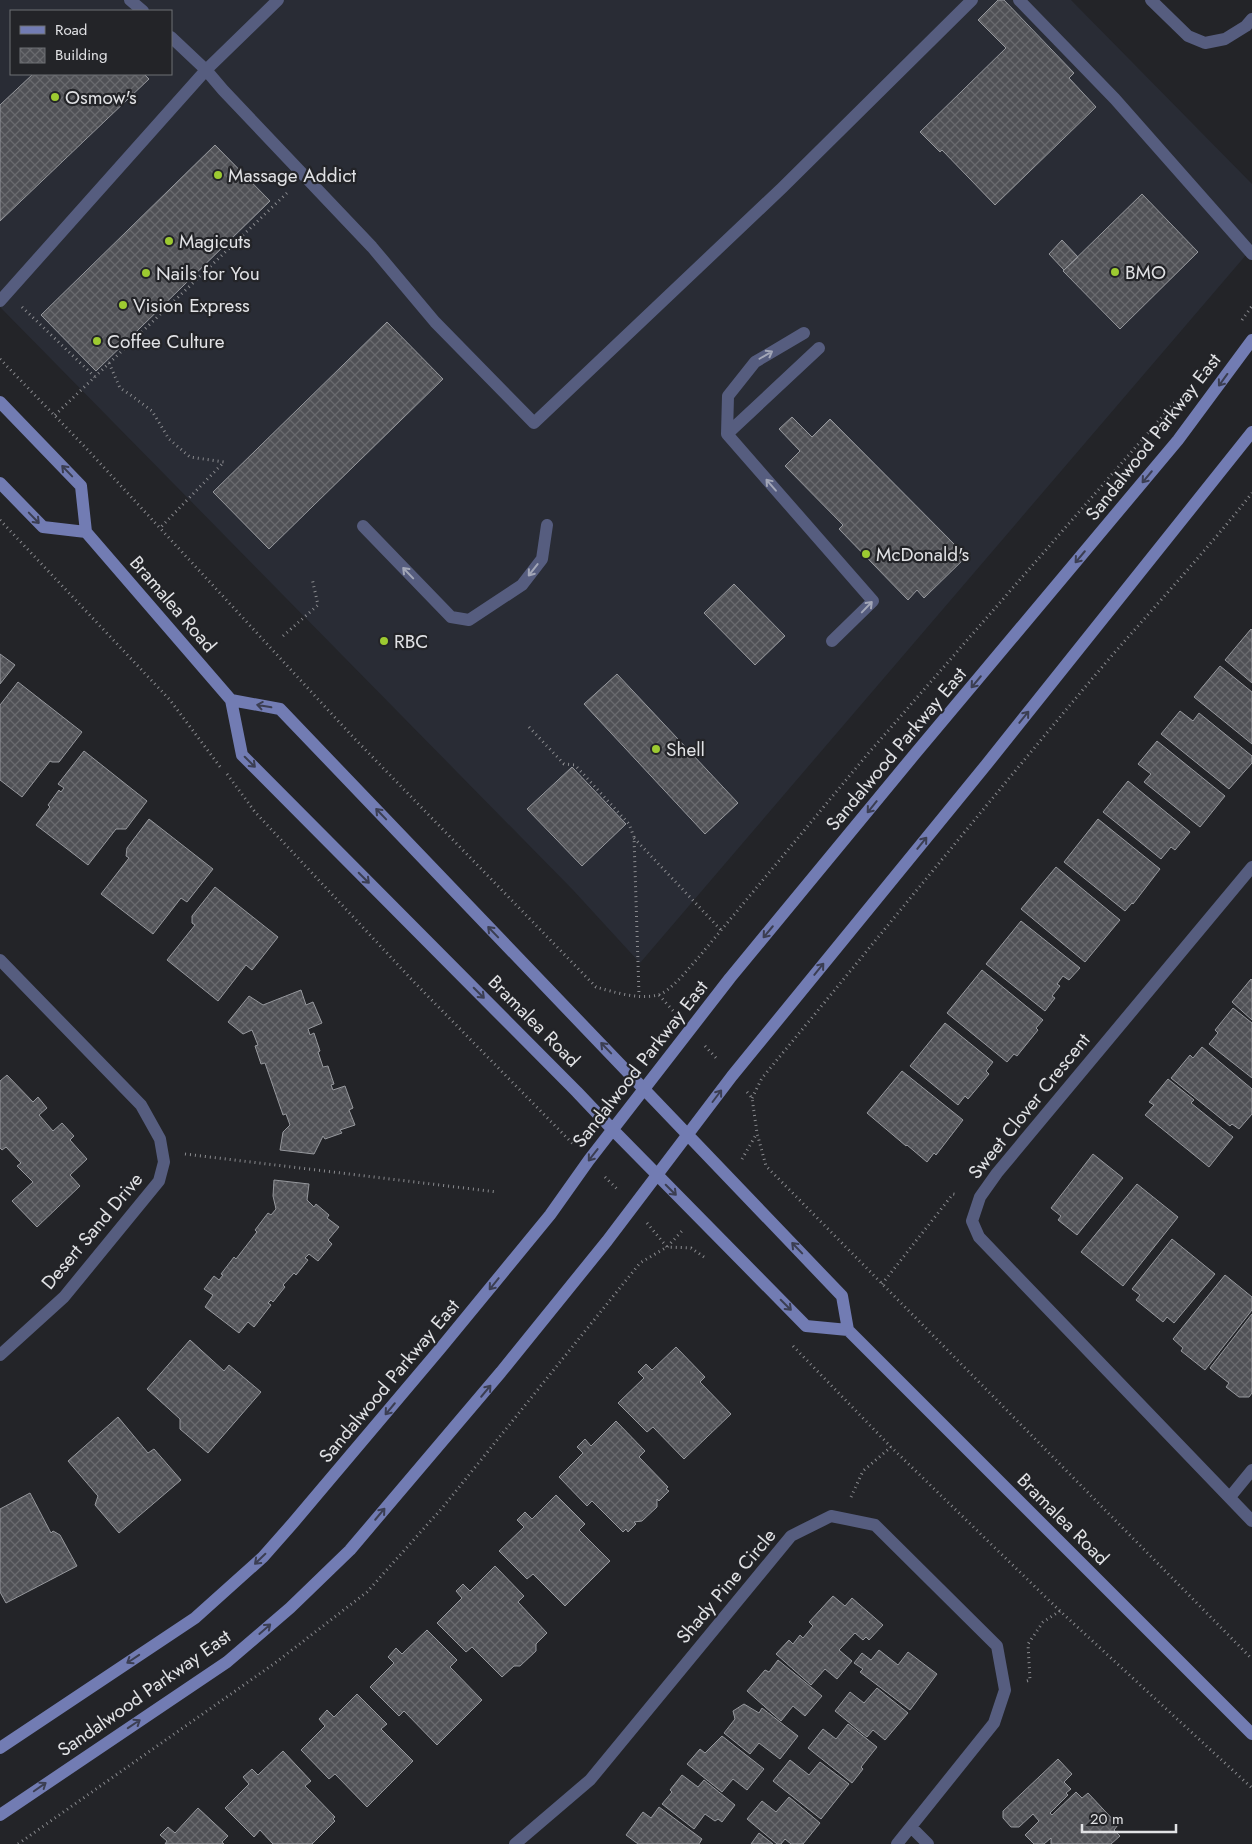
<svg xmlns="http://www.w3.org/2000/svg" width="1252" height="1844" viewBox="0 0 1252 1844" font-family="Jost,sans-serif">
<style>
.built{fill:#292c35;fill-rule:evenodd}
.building{fill:url(#building-cross-hatch);stroke:#96989d}
.lines{fill:none;stroke-linecap:round;stroke-linejoin:round}
.path{stroke:#8a8b8f;stroke-width:3;stroke-dasharray:1 4;stroke-linecap:butt}
.lane{stroke:#565d7f;stroke-width:12}
.street{stroke:#565d7f;stroke-width:12}
.secondary{stroke:#727cb3;stroke-width:12}
.oneway{stroke:#a2a6b7}
.oneway2{stroke:#3b3e52}
.poi-dot{fill:#9dca31;stroke:#232428;stroke-width:2}
.labels{text-anchor:middle;dominant-baseline:central;stroke-width:4.5;stroke-linejoin:round;paint-order:stroke}
.poi-label{font-size:19px;fill:#e1e2e5;stroke:#232428;text-anchor:start}
.street-label{font-size:19px;fill:#e1e2e5;stroke:#232428}
</style>
<defs>
<pattern id="building-cross-hatch" width="8" height="8" patternUnits="userSpaceOnUse" patternTransform="scale(1.25)"><rect width="8" height="8" fill="#505156"/><path d="M0 0l8 8M0 8l8-8" fill="none" stroke="#696a6e"/></pattern>
</defs>
<rect width="100%" height="100%" fill="#232428"/>
<!-- built -->
<path class="built" d="M0 0H1071L1252 184V248L640 963 573 890 0 307ZM11 11H171V74H11Z"/>
<!-- building -->
<path class="building" d="M998 0H1004L1074 73 1069 78 1096 107 995 205 942 150 940 152 920 132 1006 48 978 20Z
M33 74H144L149 79 0 221V105Z
M215 145 270 201 96 371 41 315Z
M1142 194 1198 252 1120 329 1063 271Z
M1062 240 1078 257 1064 270 1049 254Z
M387 322 443 379 269 549 213 492Z
M792 417 812 437 830 419 958 548 959 547 967 556 924 598 917 590 908 600 839 529 843 525 785 466 800 451 779 429Z
M734 584 785 636 755 665 704 613Z
M1251 629 1252 630V683L1225 660Z
M0 654 15 665 0 684Z
M1220 666 1252 692V744L1194 697Z
M617 674 738 803 705 834 584 704Z
M18 682 82 732 59 762H52L50 761 22 797 0 780V705Z
M1180 711 1193 721 1199 713 1252 756V763L1229 789 1161 734Z
M1157 741 1225 796 1200 827 1144 782 1151 774 1138 764Z
M84 751 147 801 126 829H116L88 865 36 825 50 807 48 805 59 790 61 792 64 788 58 784Z
M572 767 626 824 582 866 527 809Z
M1128 781 1190 832 1175 850 1171 847 1161 859 1103 812Z
M149 819 213 869 187 902 181 898 153 934 101 894 129 858 126 856 127 848Z
M1098 819 1160 869 1133 904 1132 903 1125 911 1064 862Z
M1056 867 1120 920 1085 962 1021 909Z
M215 887 278 937 252 970 246 965 218 1001 167 960 195 925 192 923V916Z
M1021 921 1080 968 1069 980 1063 976 1057 984 1060 986 1052 996 1055 998 1045 1011 986 964Z
M982 970 1043 1020 1036 1028 1038 1030 1017 1056 1014 1054 1007 1062 947 1013Z
M1251 979 1252 980V1020L1232 1002Z
M301 990 306 1005 313 1002 322 1023 308 1029 310 1035 314 1033 320 1051 318 1052 323 1067 328 1066 334 1084 331 1085 333 1090 345 1086 353 1108 349 1110 355 1125 340 1130 342 1133 325 1139 323 1136 314 1154 280 1150 283 1132 290 1125 286 1114 283 1115 265 1063 261 1064 255 1046 258 1045 252 1030 243 1034 228 1022 249 996 263 1005Z
M1233 1008 1252 1023V1078L1209 1044 1218 1033 1215 1030Z
M945 1023 993 1062 986 1071 989 1074 968 1099 965 1096 958 1105 910 1066Z
M1202 1047 1252 1089V1114L1239 1129 1232 1124 1230 1126 1171 1078 1190 1055 1193 1058Z
M902 1071 963 1120 936 1155 934 1153 927 1162 907 1145 906 1146 867 1113Z
M7 1075 33 1102 38 1097 47 1108 39 1115 53 1131 62 1123 74 1136 70 1140 87 1159 70 1175 80 1186 37 1227 12 1201 33 1182 17 1166 21 1163 6 1147 2 1150 0 1148V1081Z
M1168 1079 1194 1100 1191 1103 1233 1137 1209 1167 1145 1115 1154 1105 1149 1102Z
M1093 1154 1123 1178 1077 1235 1058 1220 1061 1216 1051 1208Z
M274 1180 309 1184 307 1200 314 1207 316 1204 329 1215 327 1218 339 1227 328 1240 332 1244 318 1261 309 1254 305 1258 308 1260 296 1275 294 1273 283 1285 285 1287 273 1302 271 1300 268 1303 271 1305 254 1327 248 1322 239 1333 205 1307 213 1295 204 1289 214 1276 219 1280 223 1275 221 1274 234 1257 236 1259 257 1232 255 1230 268 1213 271 1215 276 1209 273 1196Z
M1137 1184 1178 1217 1123 1286 1081 1252Z
M1172 1239 1215 1274 1174 1323 1167 1317 1163 1322 1136 1300 1140 1295 1132 1289Z
M1225 1275 1252 1297V1310L1205 1370 1181 1351 1183 1348 1173 1339Z
M1252 1314V1393L1249 1397H1239L1226 1387 1229 1383 1210 1368Z
M190 1340 224 1371 229 1365 261 1392 208 1453 180 1429V1419L147 1389Z
M676 1347 705 1377 700 1382 731 1414 684 1459 653 1427 647 1432 618 1403 644 1378 638 1372 646 1364 652 1370Z
M118 1417 148 1453 154 1449 181 1480 119 1533 95 1505 98 1496 68 1461Z
M616 1421 645 1451 639 1457 668 1487 666 1489 669 1491 659 1501 657 1499V1507L642 1521 634 1522 636 1524 628 1532 626 1529 623 1532 592 1501 587 1506 559 1477 583 1453 577 1447 585 1439 591 1446Z
M30 1493 51 1533 53 1531 60 1535 77 1566 6 1603 0 1592V1509Z
M556 1495 585 1524 579 1530 610 1561 565 1606 533 1574 527 1579 499 1551 524 1527 517 1520 525 1512 532 1519Z
M495 1566 524 1596 518 1602 547 1633 536 1644V1651L520 1666H514L502 1677 472 1647 466 1652 437 1623 462 1598 456 1591 463 1584 470 1591Z
M833 1596 845 1606 852 1598 883 1625 869 1640 866 1637 863 1640 855 1633 839 1650 852 1661 837 1679 825 1669 811 1685 776 1654 789 1640 793 1644 800 1635 803 1638 813 1626 809 1622Z
M427 1630 457 1660 450 1667 482 1700 437 1745 404 1711 399 1716 370 1687 394 1663 388 1657 396 1648 402 1654Z
M879 1650 898 1665 908 1652 937 1674 910 1710 860 1672 863 1669 854 1663 862 1653 871 1660Z
M778 1660 822 1696 805 1716 793 1706 781 1721 747 1691 765 1670 769 1672Z
M877 1688 908 1713 885 1740 873 1730 867 1737 835 1711 850 1692 864 1703Z
M357 1694 387 1724 381 1729 413 1761 367 1807 335 1774 329 1779 301 1750 325 1726 319 1719 327 1710 334 1717Z
M744 1704 759 1713 762 1708 798 1736 780 1759 759 1743 750 1754 724 1733 735 1719 733 1711Z
M848 1724 877 1747 861 1767 863 1769 852 1783 808 1748 823 1729 836 1739Z
M722 1736 764 1769 747 1790 733 1779 722 1792 687 1764 700 1749 705 1753Z
M283 1751 311 1781 305 1786 335 1817 333 1819 335 1821 312 1844H273L260 1830 254 1837 225 1808 249 1784 243 1777 252 1769 258 1775Z
M1058 1759 1072 1774 1064 1782 1071 1789 1066 1793 1068 1795 1050 1813 1052 1815 1076 1792 1082 1798 1088 1793 1118 1825 1114 1830 1120 1836 1111 1844H1051V1838L1044 1844H1034L1025 1835 1039 1821 1033 1814 1019 1827H1011L1003 1818V1811Z
M790 1760 809 1775 820 1762 849 1784 821 1819 773 1781Z
M682 1775 698 1787 704 1780 735 1805 722 1822 718 1819 715 1821 705 1814 694 1829 662 1804 672 1792 670 1790Z
M789 1797 820 1823 803 1844H791L785 1839 781 1844H777L747 1819 762 1801 776 1812Z
M659 1807 702 1839 699 1844H638L626 1835 643 1812 651 1818Z
M198 1808 228 1836 222 1842 224 1844H165L167 1841 160 1835 168 1827 175 1833Z
M759 1833 773 1844H751Z"/>
<g class="lines">
<!-- path -->
<path class="path" d="M22 307 95 377
M1242 320 1252 306
M0 359 85 447 353 737 596 987C614 992 638 1000 658 995 670 992 689 968 698 958L866 756 1175 402
M109 363 120 388 132 396 152 411 169 439 190 457 224 462 160 528
M55 415 287 193
M0 520 170 700 221 768
M283 636 318 605 312 578
M529 727 564 764 575 765 629 824 634 837 639 995
M227 774 255 812 414 982 573 1144
M634 838 721 930
M659 995 676 1014
M705 1046 718 1060
M747 1092 752 1098 757 1133 766 1166 1252 1659
M752 1098 762 1078C874 943 984 807 1097 673 1148 613 1203 555 1252 493
M185 1154 497 1192
M742 1159 757 1133
M605 1177 618 1190
M647 1223 667 1247 691 1248 704 1257
M882 1284 953 1194 958 1195
M793 1346 891 1447 1060 1611 1252 1788
M851 1497 863 1471 891 1447
M1027 1681 1030 1680 1028 1644 1043 1622 1060 1611
M18 1844 275 1663 367 1592 443 1507 640 1263 667 1247 682 1231"/>
<!-- lane -->
<path class="lane" d="M130 0 143 11
M1019 0 1115 99 1252 254
M1151 0 1188 36 1205 43 1225 39 1246 26 1252 19
M171 37 206 70 223 90 372 247 435 322 534 423 782 188 972 0
M0 301 206 70 278 0
M804 333 755 362 728 396 727 434 873 601 832 641
M727 434 819 348
M363 526 451 617 469 620 522 585 542 559 547 525"/>
<!-- street -->
<path class="street" d="M1252 867 997 1173 980 1197 972 1221 979 1237 1252 1521
M0 960 141 1105 160 1139 164 1162 159 1181 64 1297 0 1355
M1230 1497 1252 1470
M911 1827 928 1844
M515 1844 590 1780 791 1536 831 1516 875 1525 997 1646 1005 1690 994 1723 897 1844"/>
<!-- secondary -->
<path class="secondary" d="M0 402 81 486 86 532 231 700 242 755 577 1092 613 1130 806 1326 848 1330
M0 483 43 527 86 532
M231 700 280 709 842 1296 848 1330 1252 1734
M0 1748 195 1618 263 1557 293 1523 440 1349 550 1215 589 1160 730 978 914 755 1178 440 1252 340
M0 1815 227 1662 290 1608 350 1550 501 1372 607 1241 732 1076 986 765 1252 432"/>
</g>
<!-- one-way arrows -->
<defs><path id="oneway-shaft" d="M-6 0H5M1.5-3L5.5 0L1.5 3" fill="none" stroke-width="1.6" stroke-linecap="round" stroke-linejoin="round" transform="scale(1.25)"/></defs>
<g class="oneway">
<use href="#oneway-shaft" transform="translate(766 355) rotate(-30)"/>
<use href="#oneway-shaft" transform="translate(771 485) rotate(-131)"/>
<use href="#oneway-shaft" transform="translate(533 570) rotate(128)"/>
<use href="#oneway-shaft" transform="translate(408 573) rotate(-134)"/>
<use href="#oneway-shaft" transform="translate(867 607) rotate(-46)"/>
</g>
<g class="oneway2">
<use href="#oneway-shaft" transform="translate(1223 380) rotate(126)"/>
<use href="#oneway-shaft" transform="translate(67 471) rotate(-134)"/>
<use href="#oneway-shaft" transform="translate(1147 477) rotate(130)"/>
<use href="#oneway-shaft" transform="translate(34 518) rotate(46)"/>
<use href="#oneway-shaft" transform="translate(1080 557) rotate(130)"/>
<use href="#oneway-shaft" transform="translate(976 682) rotate(130)"/>
<use href="#oneway-shaft" transform="translate(264 706) rotate(-170)"/>
<use href="#oneway-shaft" transform="translate(1024 717) rotate(-51)"/>
<use href="#oneway-shaft" transform="translate(250 762) rotate(45)"/>
<use href="#oneway-shaft" transform="translate(872 807) rotate(129)"/>
<use href="#oneway-shaft" transform="translate(381 814) rotate(-134)"/>
<use href="#oneway-shaft" transform="translate(922 843) rotate(-51)"/>
<use href="#oneway-shaft" transform="translate(364 878) rotate(45)"/>
<use href="#oneway-shaft" transform="translate(493 932) rotate(-134)"/>
<use href="#oneway-shaft" transform="translate(768 932) rotate(130)"/>
<use href="#oneway-shaft" transform="translate(819 969) rotate(-51)"/>
<use href="#oneway-shaft" transform="translate(479 993) rotate(45)"/>
<use href="#oneway-shaft" transform="translate(606 1048) rotate(-134)"/>
<use href="#oneway-shaft" transform="translate(717 1096) rotate(-53)"/>
<use href="#oneway-shaft" transform="translate(593 1155) rotate(128)"/>
<use href="#oneway-shaft" transform="translate(671 1190) rotate(45)"/>
<use href="#oneway-shaft" transform="translate(797 1248) rotate(-134)"/>
<use href="#oneway-shaft" transform="translate(494 1284) rotate(129)"/>
<use href="#oneway-shaft" transform="translate(786 1305) rotate(45)"/>
<use href="#oneway-shaft" transform="translate(486 1391) rotate(-50)"/>
<use href="#oneway-shaft" transform="translate(390 1409) rotate(130)"/>
<use href="#oneway-shaft" transform="translate(380 1514) rotate(-50)"/>
<use href="#oneway-shaft" transform="translate(260 1559) rotate(136)"/>
<use href="#oneway-shaft" transform="translate(265 1629) rotate(-41)"/>
<use href="#oneway-shaft" transform="translate(133 1659) rotate(146)"/>
<use href="#oneway-shaft" transform="translate(134 1724) rotate(-34)"/>
<use href="#oneway-shaft" transform="translate(40 1787) rotate(-35)"/>
</g>
<!-- markers -->
<g class="poi-dot">
<circle cx="55" cy="97" r="5"/>
<circle cx="218" cy="175" r="5"/>
<circle cx="169" cy="241" r="5"/>
<circle cx="1115" cy="272" r="5"/>
<circle cx="146" cy="273" r="5"/>
<circle cx="123" cy="305" r="5"/>
<circle cx="97" cy="341" r="5"/>
<circle cx="866" cy="554" r="5"/>
<circle cx="384" cy="641" r="5"/>
<circle cx="656" cy="749" r="5"/>
</g>
<g class="labels">
<!-- poi labels -->
<g class="poi-label">
<text x="65" y="97">Osmow's</text>
<text x="228" y="175">Massage Addict</text>
<text x="179" y="241">Magicuts</text>
<text x="1125" y="272">BMO</text>
<text x="156" y="273">Nails for You</text>
<text x="133" y="305">Vision Express</text>
<text x="107" y="341">Coffee Culture</text>
<text x="876" y="554">McDonald's</text>
<text x="394" y="641">RBC</text>
<text x="666" y="749">Shell</text>
</g>
<!-- street labels -->
<g class="street-label">
<text transform="translate(1153 437) rotate(-52)">Sandalwood Parkway East</text>
<text transform="translate(173 604) rotate(49)">Bramalea Road</text>
<text transform="translate(896 749) rotate(-50)">Sandalwood Parkway East</text>
<text transform="translate(534 1021) rotate(45)">Bramalea Road</text>
<text transform="translate(640 1064) rotate(-52)">Sandalwood Parkway East</text>
<text transform="translate(1029 1106) rotate(-51)">Sweet Clover Crescent</text>
<text transform="translate(92 1231) rotate(-50)">Desert Sand Drive</text>
<text transform="translate(389 1381) rotate(-50)">Sandalwood Parkway East</text>
<text transform="translate(1063 1519) rotate(45)">Bramalea Road</text>
<text transform="translate(726 1586) rotate(-50)">Shady Pine Circle</text>
<text transform="translate(144 1693) rotate(-35)">Sandalwood Parkway East</text>
</g>
</g>
<!-- legend -->
<rect x="10" y="10" width="162" height="65" fill="#232428" stroke="#6f7074"/>
<rect x="20" y="26" width="25" height="8" fill="#727cb3" stroke="#6f7074"/>
<text x="55" y="35" font-size="15" fill="#e1e2e5">Road</text>
<rect x="20" y="48" width="25" height="15" fill="url(#building-cross-hatch)" stroke="#6f7074"/>
<text x="55" y="60" font-size="15" fill="#e1e2e5">Building</text>
<!-- scale -->
<path d="M1082 1824v8h94v-8" fill="none" stroke="#e1e2e5" stroke-width="2.5"/>
<text x="1090" y="1824" font-size="15" fill="#e1e2e5" stroke="#232428" stroke-width="4" paint-order="stroke">20 m</text>
</svg>
